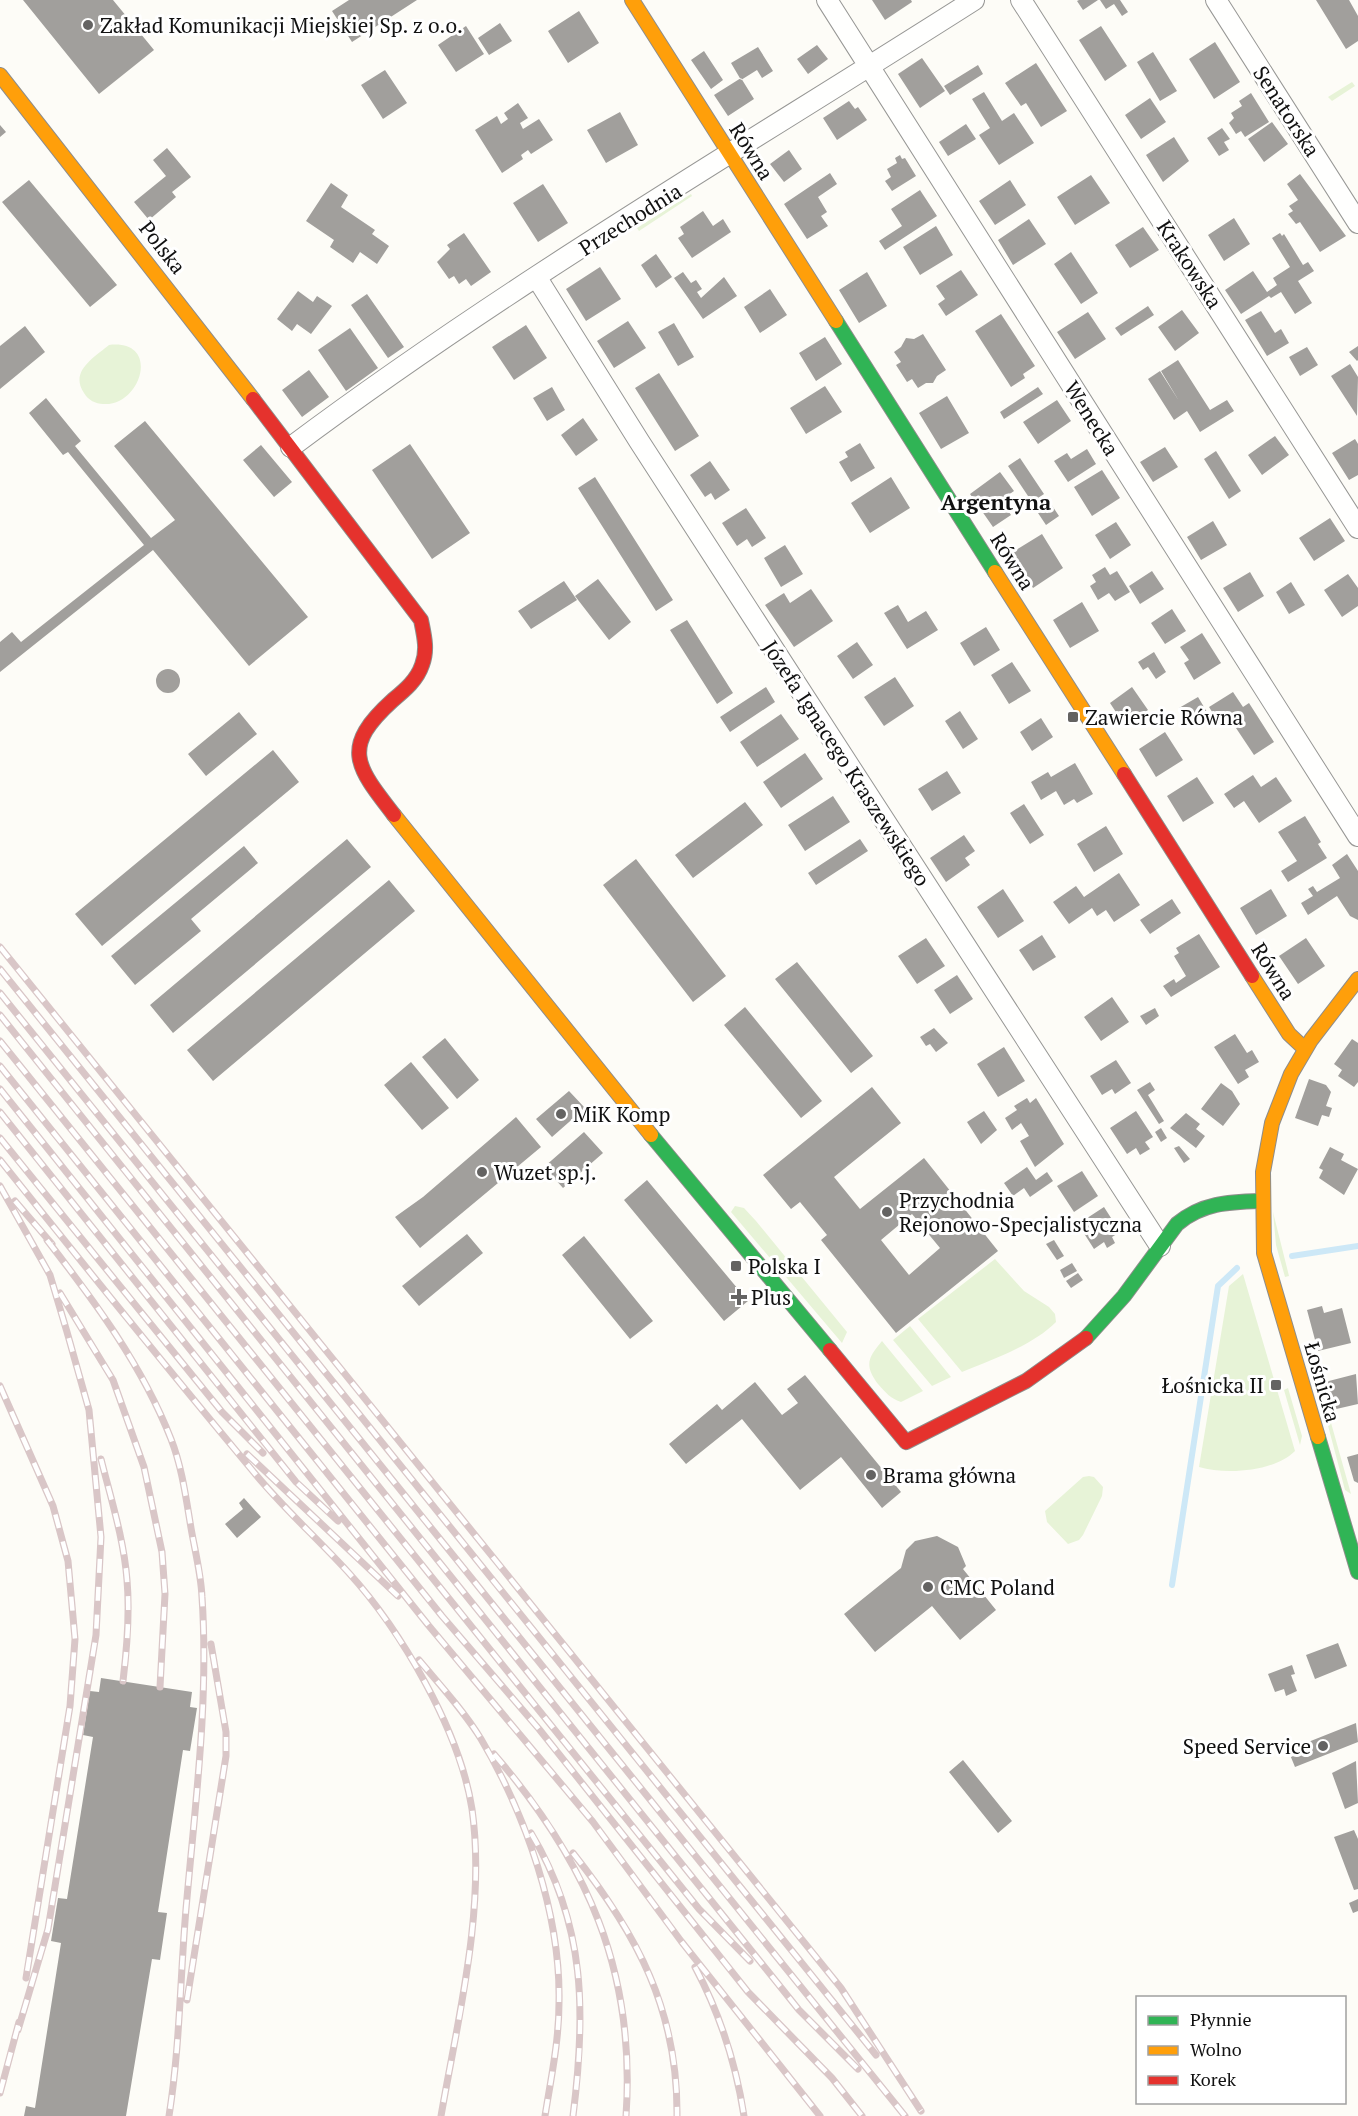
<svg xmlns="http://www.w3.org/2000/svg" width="1358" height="2116" viewBox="0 0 1358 2116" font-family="'PT Serif',serif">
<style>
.green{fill:#e7f3d7}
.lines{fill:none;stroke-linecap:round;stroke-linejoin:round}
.stream{stroke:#cde8f7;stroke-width:6}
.building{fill:#a19f9c;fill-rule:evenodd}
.street-casing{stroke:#979795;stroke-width:22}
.fast-casing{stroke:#8e8d8b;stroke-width:16}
.slow-casing{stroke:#8e8d8b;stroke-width:16}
.jam-casing{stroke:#8e8d8b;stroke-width:16}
.street{stroke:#fffffe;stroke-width:20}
.fast{stroke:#30b455;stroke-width:14}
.slow{stroke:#ff9f0a;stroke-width:14}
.jam{stroke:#e5322d;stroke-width:14}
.rail-casing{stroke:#d9c6c7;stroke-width:7}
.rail{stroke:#fff;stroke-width:4.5;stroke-dasharray:14;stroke-linecap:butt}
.poi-dot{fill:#646362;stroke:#fff;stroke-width:2}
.labels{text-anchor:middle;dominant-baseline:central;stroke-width:6;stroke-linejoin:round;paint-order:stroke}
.poi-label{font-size:21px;fill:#111;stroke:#fff;text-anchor:start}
.street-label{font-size:21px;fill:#111;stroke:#fff}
.neighbourhood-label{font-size:22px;font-weight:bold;fill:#111;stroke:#fff}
</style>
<rect width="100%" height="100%" fill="#fdfcf7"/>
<!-- green -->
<path class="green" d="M1352 82 1355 86 1332 101 1328 97Z
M691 194 692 196 639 231 637 228Z
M109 345C162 339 141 407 103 404 96 404 88 400 84 393 69 371 95 357 109 345Z
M735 1206 744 1208 756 1221 847 1332 842 1343 731 1212Z
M1273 1212 1289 1276 1285 1277 1276 1245Z
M995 1259 1024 1291 1049 1307 1055 1314 1056 1322C1032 1346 993 1359 962 1372L918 1319Z
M1243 1274 1295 1451C1274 1472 1226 1475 1199 1467L1229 1286Z
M910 1326 951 1377 932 1386 893 1340Z
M882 1341 923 1391 901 1402C890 1398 886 1393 878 1384 864 1365 868 1358 882 1341Z
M1319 1380 1351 1494 1345 1490 1317 1384Z
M1288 1388 1302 1436 1300 1445 1284 1390Z
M1089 1476 1094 1477 1103 1487 1102 1496 1083 1535 1079 1540 1068 1544 1047 1522 1045 1511 1083 1477Z"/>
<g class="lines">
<!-- stream -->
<path class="stream" d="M1292 1256 1358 1246
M1172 1585 1218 1286 1237 1268"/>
</g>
<!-- building -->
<path class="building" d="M23 0H113L154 50 99 94Z
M349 0H417L352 42 332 11Z
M872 0H911L912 2 885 20Z
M1098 0 1083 10 1077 1 1079 0Z
M1100 0H1120L1128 12 1122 16 1114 4 1106 9Z
M1316 0H1349L1358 16V41L1346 49Z
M579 11 599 43 568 63 548 31Z
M500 23 512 41 489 55 478 38Z
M466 26 484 54 456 72 438 45Z
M1101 26 1127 66 1105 81 1079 40Z
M1215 42 1240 82 1214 99 1189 59Z
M817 45 828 59 808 74 797 59Z
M758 47 773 71 762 78 757 70 741 80 731 63Z
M704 51 723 80 711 89 691 60Z
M1153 52 1177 91 1160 101 1137 62Z
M922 58 945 91 920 108 898 74Z
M1036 63 1067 111 1041 127 1026 103 1021 106 1005 83Z
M978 65 983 74 950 95 944 86Z
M385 70 407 103 383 119 361 85Z
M741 78 754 99 728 116 714 95Z
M984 92 1002 121 1014 113 1034 143 999 165 979 135 990 128 972 99Z
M1251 93 1269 122 1245 137 1241 131 1236 134 1229 123 1234 118 1231 113 1242 106 1239 101Z
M1150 98 1166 122 1141 139 1125 115Z
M849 101 855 109 858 107 867 120 837 140 823 118Z
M518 103 528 118 520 123 523 129 539 119 553 140 531 154 528 150 521 155 523 159 502 173 475 130 497 116 501 124 508 119 504 113Z
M620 112 638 145 606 163 587 130Z
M1272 122 1288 144 1264 162 1248 139Z
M966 124 976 139 948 156 939 142Z
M0 125 6 132 0 137Z
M1222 128 1230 139 1224 142 1229 150 1219 156 1207 138Z
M1174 137 1189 161 1163 182 1146 155Z
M167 148 191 177 172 192 176 197 149 220 134 202 166 176 153 160Z
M789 150 802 169 784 182 770 164Z
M900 155 902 159 905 158 916 176 892 191 885 181 891 177 887 169 897 163 895 158Z
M830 173 837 184 818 197 827 212 821 216 828 226 807 239 784 204Z
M1300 174 1346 236 1320 252 1300 222 1296 224 1288 214 1293 211 1289 206 1298 200 1287 184Z
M1091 175 1110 203 1075 225 1057 197Z
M29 180 117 285 90 307 2 202Z
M1010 180 1026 205 995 225 979 201Z
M331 183 348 195 341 207 375 230 372 234 389 246 377 264 360 252 353 263 330 247 334 240 306 221Z
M543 184 568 223 538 242 513 203Z
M920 190 937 216 885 250 879 241 902 226 891 209Z
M703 211 713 226 723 219 731 232 692 258 678 238 684 234 680 227Z
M1234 218 1250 244 1224 261 1208 235Z
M1029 219 1046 244 1013 265 998 240Z
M936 226 953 255 920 275 903 247Z
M1143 227 1159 250 1130 268 1115 245Z
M464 233 491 272 471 286 466 279 459 284 454 276 449 279 437 262 450 249 447 245Z
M1280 233 1282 236 1284 234 1303 265 1308 262 1314 271 1298 281 1312 303 1295 314 1281 292 1271 298 1269 296 1241 314 1225 290 1253 271 1267 292 1277 285 1273 278 1290 267 1272 238Z
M1071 252 1098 293 1081 304 1054 264Z
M656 254 672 277 656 288 641 265Z
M600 267 621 299 586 321 566 289Z
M961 270 978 295 946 316 938 304 945 299 936 286Z
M683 272 691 283 696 280 702 289 697 292 701 298 724 277 737 296 703 319 674 278Z
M867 272 887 306 859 323 839 290Z
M770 289 787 315 760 333 744 307Z
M298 291 313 302 317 296 332 306 311 334 297 324 292 331 277 319Z
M367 294 404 347 388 358 351 305Z
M1148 306 1154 315 1121 336 1115 328Z
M1182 310 1199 333 1175 351 1158 327Z
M1261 311 1275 333 1281 329 1289 343 1267 356 1245 320Z
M1088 312 1106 339 1075 359 1057 332Z
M1001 314 1035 366 1023 374 1025 378 1011 387 975 331Z
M628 321 646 348 614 368 597 341Z
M674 323 694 357 678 366 658 332Z
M526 325 547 358 514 380 492 347Z
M25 326 45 352 0 389V346Z
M350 328 378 368 346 391 318 350Z
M923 334 946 370 937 376 933 383H926L918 388 912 379 907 382 896 365 901 362 894 352 901 347 906 338 914 339Z
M825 337 842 364 816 381 799 353Z
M1358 346V360L1357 361 1349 352Z
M1307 347 1318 365 1300 376 1289 357Z
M1178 360 1210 410 1227 400 1234 411 1200 432 1187 411 1174 420 1148 379 1160 371 1179 401 1161 371Z
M1350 364 1358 377 1357 416 1331 376Z
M309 370 329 397 302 417 282 390Z
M659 373 699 436 675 451 635 388Z
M825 386 842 412 806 434 790 408Z
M552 387 565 410 547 421 533 398Z
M1038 387 1043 394 1004 419 1000 412Z
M947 396 969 433 941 449 919 413Z
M46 398 81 441 75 446 151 538 175 520 114 446 145 421 308 617 249 666 153 550 0 672V642L12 632 21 642 144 545 68 452 63 455 29 413Z
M1057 400 1071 421 1038 444 1023 422Z
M583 418 598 440 576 456 561 435Z
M1275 436 1289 455 1262 475 1248 455Z
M1355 439 1358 444V475L1349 480 1332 453Z
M860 443 875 468 851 482 839 462 848 457 845 452Z
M410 444 470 533 432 559 372 470Z
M261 445 292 482 274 497 243 460Z
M1165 447 1178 467 1153 482 1140 462Z
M1087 449 1096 464 1068 482 1054 461 1067 453 1071 459Z
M1216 451 1241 491 1229 499 1204 459Z
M1020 458 1044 494 1032 502 1008 466Z
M710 461 730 490 715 500 711 493 705 497 690 475Z
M1102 470 1120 498 1092 516 1074 487Z
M1000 472 1014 491 1001 500 1011 515 993 527 970 494Z
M595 477 673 600 656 611 578 488Z
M891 477 910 508 870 533 851 503Z
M1047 498 1059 516 1046 525 1034 507Z
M746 508 766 538 752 547 747 539 737 546 722 523Z
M1330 518 1345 541 1314 561 1299 538Z
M1213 521 1227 545 1201 560 1187 537Z
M1116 522 1131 545 1110 559 1095 535Z
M1042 534 1063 568 1033 588 1011 553Z
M785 545 803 574 781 587 764 558Z
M1105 567 1110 575 1117 571 1130 592 1115 601 1109 593 1098 600 1090 586 1096 582 1092 575Z
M1152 571 1164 589 1140 604 1129 586Z
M1250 572 1264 596 1238 612 1223 588Z
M1348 574 1358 588V606L1342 617 1324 590Z
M598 579 631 622 609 640 575 596Z
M564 581 577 600 531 629 518 611Z
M1291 582 1305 605 1289 614 1276 592Z
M811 589 833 621 794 647 765 605 784 593 790 603Z
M1082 602 1099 631 1070 648 1053 620Z
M898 605 908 622 926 611 938 630 907 649 884 613Z
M1172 609 1186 631 1165 644 1151 623Z
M687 620 733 693 717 704 670 630Z
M986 627 1000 650 974 666 960 643Z
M1202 633 1221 663 1194 680 1184 663 1189 660 1180 647Z
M857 642 873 665 853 679 837 656Z
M1154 652 1166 672 1156 679 1148 667 1143 670 1138 662Z
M1012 662 1031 691 1009 704 991 675Z
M156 681a12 12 0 1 1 24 0a12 12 0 1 1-24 0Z
M895 677 914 706 884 726 864 697Z
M766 687 775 702 730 732 720 717Z
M1132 687 1148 710 1125 726 1110 703Z
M1233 692 1243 707 1249 703 1274 742 1254 755 1230 719 1221 726 1209 707Z
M1198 697 1207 712 1189 724 1179 708Z
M960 711 978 739 963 749 945 721Z
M239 712 257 734 206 776 188 754Z
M781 714 799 739 757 767 740 742Z
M1041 718 1053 737 1032 751 1020 732Z
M1165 732 1183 760 1156 777 1139 749Z
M273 750 299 782 102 946 75 914Z
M805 753 823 779 781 808 763 782Z
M1075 763 1093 794 1077 803 1074 799 1064 805 1056 791 1041 800 1031 782 1048 772 1051 777Z
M947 771 961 793 932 811 918 789Z
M1253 775 1261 787 1276 777 1292 801 1259 823 1244 801 1234 808 1224 794Z
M1197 777 1214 803 1183 822 1167 796Z
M833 796 850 822 805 851 788 825Z
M745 802 763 825 693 878 675 855Z
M1024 804 1044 835 1030 844 1010 813Z
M1305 816 1321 842 1318 844 1327 858 1288 882 1281 871 1297 861 1278 832Z
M1106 826 1123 854 1094 872 1077 844Z
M964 835 975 851 965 858 970 865 946 882 930 858Z
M347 839 371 867 173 1033 150 1005Z
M860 839 868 851 816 885 808 873Z
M244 846 258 863 191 919 201 931 135 985 111 956Z
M1347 854 1358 871V920L1350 916 1337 896 1308 915 1301 903 1313 896 1308 889 1313 886 1317 892 1340 878 1332 865Z
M636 859 726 976 693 1002 603 885Z
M1119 873 1140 905 1114 922 1106 910 1097 916 1092 908 1069 924 1053 902 1076 886 1084 897Z
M389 880 415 911 213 1081 187 1050Z
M1003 889 1024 921 998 938 977 907Z
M1271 889 1287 916 1256 935 1240 908Z
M1172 899 1181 913 1150 934 1140 920Z
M1199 934 1220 967 1171 997 1163 986 1174 979 1176 983 1186 976 1174 956 1179 953 1176 948Z
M1042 935 1056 957 1033 971 1019 950Z
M926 938 945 966 917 984 898 956Z
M1306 938 1325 966 1298 984 1279 956Z
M797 962 873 1056 851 1073 775 979Z
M957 975 973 999 950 1014 934 990Z
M1112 997 1129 1022 1101 1041 1084 1017Z
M745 1007 822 1101 801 1118 724 1025Z
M1155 1008 1159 1016 1146 1025 1140 1016Z
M934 1028 948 1043 936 1052 930 1044 926 1046 920 1037Z
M1235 1034 1247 1053 1252 1050 1259 1062 1245 1070 1249 1077 1238 1084 1214 1047Z
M445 1038 479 1080 457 1099 422 1057Z
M1352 1039 1358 1043V1082L1354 1087 1338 1076 1342 1070 1334 1064Z
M1004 1047 1025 1081 998 1097 977 1064Z
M1116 1060 1131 1083 1115 1094 1112 1089 1102 1095 1090 1076Z
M411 1062 449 1108 422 1130 384 1085Z
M1309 1079 1326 1085 1331 1092 1326 1106 1332 1108 1329 1117 1322 1115 1318 1126 1295 1118Z
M1150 1082 1155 1090 1148 1095 1164 1121 1159 1124 1137 1090Z
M1221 1083 1232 1091 1240 1104 1223 1126 1201 1109Z
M872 1087 901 1123 834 1177 860 1209 924 1158 998 1251 896 1333 821 1240 827 1235 800 1202 791 1209 763 1175ZM912 1214 940 1248 909 1275 881 1240Z
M569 1091 585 1108 552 1137 536 1119Z
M1027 1098 1030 1103 1036 1098 1064 1144 1035 1167 1020 1141 1029 1136 1021 1123 1012 1130 1005 1118 1017 1110 1014 1106Z
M984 1111 997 1130 981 1144 967 1122Z
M1136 1111 1153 1137 1145 1142 1150 1149 1140 1155 1136 1148 1127 1154 1110 1128Z
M1186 1113 1200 1124 1196 1129 1205 1136 1196 1148 1170 1128Z
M516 1117 541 1147 420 1248 395 1217 423 1197Z
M1161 1128 1167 1138 1161 1142 1155 1132Z
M584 1132 603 1153 563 1188 544 1167Z
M1179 1146 1190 1159 1184 1163 1174 1148Z
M1330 1147 1344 1154 1341 1160 1358 1169 1344 1195 1319 1178 1323 1170 1319 1168Z
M1027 1167 1036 1180 1047 1172 1053 1181 1030 1197 1024 1188 1013 1196 1004 1183Z
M1082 1171 1098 1196 1074 1212 1057 1186Z
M647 1180 748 1301 724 1321 624 1200Z
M1104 1207 1120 1232 1112 1237 1115 1243 1107 1248 1104 1242 1094 1249 1078 1224Z
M467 1234 483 1253 419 1306 402 1286Z
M584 1236 653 1321 630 1339 562 1255Z
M1054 1240 1064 1256 1057 1260 1046 1244Z
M1072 1263 1077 1271 1064 1278 1060 1270Z
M1078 1273 1083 1280 1071 1288 1066 1281Z
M1322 1306 1324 1313 1342 1308 1351 1343 1318 1351 1307 1310Z
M1356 1374 1358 1404 1332 1410 1325 1382Z
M805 1375 901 1492 882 1508 841 1457 800 1490 742 1419 686 1464 669 1444 717 1404 722 1410 755 1382 782 1415 798 1403 787 1389Z
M1358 1454V1483L1354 1481 1347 1457Z
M244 1498 261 1517 237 1538 225 1524 243 1509 239 1503Z
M937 1536 958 1547 966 1566 963 1569 996 1610 960 1640 932 1606 875 1652 844 1614 901 1568 906 1550 915 1541Z
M1338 1643 1347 1666 1315 1679 1306 1655Z
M1292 1665 1295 1674 1291 1675 1297 1691 1286 1696 1284 1689 1275 1692 1268 1674Z
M101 1678 192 1692 190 1707 197 1708 190 1751 183 1750 158 1912 167 1913 160 1960 152 1959 126 2116H24L26 2106 35 2108 61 1943 51 1941 58 1898 67 1899 93 1737 83 1735 90 1691 99 1692Z
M1356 1723 1358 1742 1295 1767 1288 1750Z
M963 1760 1012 1821 998 1833 949 1772Z
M1356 1761 1358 1803 1345 1809 1332 1773Z
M1354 1830 1358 1839V1889L1354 1890 1334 1837Z
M1358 1899V1911L1353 1913 1349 1903Z"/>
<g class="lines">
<!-- street casing -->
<g class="street-casing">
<path id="street" d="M827 0 1358 836
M1021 0 1358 528
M1216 0 1358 223
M537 278 639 441 1160 1246
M291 447C509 284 745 146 974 0"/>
</g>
<!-- fast casing -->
<g class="fast-casing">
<path id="fast" d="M836 321 995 572
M651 1135 830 1350
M1086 1338 1124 1296 1177 1224C1202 1203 1228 1202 1260 1201
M1318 1437 1358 1572"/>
</g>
<!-- slow casing -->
<g class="slow-casing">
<path id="slow" d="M632 0 836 321
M0 75 253 399
M995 572 1124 774
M394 815 651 1135
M1252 976 1289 1034 1305 1049
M1318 1437 1264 1253 1263 1172 1272 1123 1291 1074 1311 1040 1358 979"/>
</g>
<!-- jam casing -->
<g class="jam-casing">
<path id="jam" d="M253 399 421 620C424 635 428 650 422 665 417 680 405 690 393 700 341 747 355 765 394 815
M1124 774 1252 976
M830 1350 906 1442 1026 1381 1086 1338"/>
</g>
<!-- street -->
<use href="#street" class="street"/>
<!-- fast -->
<use href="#fast" class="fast"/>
<!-- slow -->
<use href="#slow" class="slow"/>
<!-- jam -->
<use href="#jam" class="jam"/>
<!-- rail casing -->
<g class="rail-casing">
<path id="rail" d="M0 947 841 1988 921 2111
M0 969 876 2055
M0 993 905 2116
M0 1015 799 2010 858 2069
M0 1041 699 1909 750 1961
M0 1066 442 1616 539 1729 748 1992 832 2078 862 2116
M0 1089 429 1626 593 1822 681 1941 820 2116
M0 1112 296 1482 338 1521
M0 1138 222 1412 263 1453
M0 1160C83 1264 167 1368 252 1470 282 1507 317 1538 348 1572 401 1630 460 1731 472 1809 486 1908 458 2018 441 2116
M0 1186 50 1275 67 1332 89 1410 101 1537 96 1635 48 1929 18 2030
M15 1201 52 1244
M47 1240C95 1302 142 1365 171 1439 182 1467 186 1498 191 1528 195 1551 201 1574 202 1597 209 1702 195 1805 186 1909 180 1979 180 2046 169 2116
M60 1293 113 1380 144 1467 162 1552 165 1594 160 1687
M0 1386 53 1506 68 1561 75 1639 70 1706 26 1978
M247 1454 398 1596
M101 1459C111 1499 124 1540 127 1580 130 1614 127 1648 123 1681
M419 1660C440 1685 464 1711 481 1739 526 1815 561 1915 559 2003 559 2041 551 2078 545 2116
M494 1754C587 1862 636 1971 626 2116
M531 1833C586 1925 586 2013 573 2116
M573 1853C637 1934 678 2010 677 2116
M695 1967C720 2014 736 2064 744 2116
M187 2000 226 1756V1732L211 1644
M0 2093 19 2022"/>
</g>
<!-- rail -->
<use href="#rail" class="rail"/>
</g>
<!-- markers -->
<g class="poi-dot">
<circle cx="88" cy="25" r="6"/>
<rect x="1067" y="711" width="12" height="12" rx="3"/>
<circle cx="561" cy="1114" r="6"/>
<circle cx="482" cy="1172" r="6"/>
<circle cx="887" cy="1212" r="6"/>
<rect x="730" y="1260" width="12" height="12" rx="3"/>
<path d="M736 1288h6v6h6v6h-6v6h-6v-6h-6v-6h6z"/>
<rect x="1270" y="1379" width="12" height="12" rx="3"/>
<circle cx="871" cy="1475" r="6"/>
<circle cx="928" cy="1587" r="6"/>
<circle cx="1323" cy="1746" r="6"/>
</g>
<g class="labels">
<!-- poi labels -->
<g class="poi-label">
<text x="100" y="25">Zakład Komunikacji Miejskiej Sp. z o.o.</text>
<text x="1085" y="717">Zawiercie Równa</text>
<text x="573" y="1114">MiK Komp</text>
<text x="494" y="1172">Wuzet sp.j.</text>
<text x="899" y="1200">Przychodnia<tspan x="899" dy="24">Rejonowo-Specjalistyczna</tspan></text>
<text x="748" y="1266">Polska I</text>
<text x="751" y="1297">Plus</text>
<text x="1264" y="1385" text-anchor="end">Łośnicka II</text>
<text x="883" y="1475">Brama główna</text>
<text x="940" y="1587">CMC Poland</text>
<text x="1311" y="1746" text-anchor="end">Speed Service</text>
</g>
<!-- street labels -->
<g class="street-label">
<text transform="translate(1287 111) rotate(57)">Senatorska</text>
<text transform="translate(752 151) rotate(58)">Równa</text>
<text transform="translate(630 219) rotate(-32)">Przechodnia</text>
<text transform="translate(163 247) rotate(52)">Polska</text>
<text transform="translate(1190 264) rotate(57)">Krakowska</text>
<text transform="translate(1092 418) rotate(58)">Wenecka</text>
<text transform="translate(1013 561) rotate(58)">Równa</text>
<text transform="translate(847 763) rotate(57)">Józefa Ignacego Kraszewskiego</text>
<text transform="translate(1274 971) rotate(58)">Równa</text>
<text transform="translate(1323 1382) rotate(74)">Łośnicka</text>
</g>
<!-- neighbourhood labels -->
<g class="neighbourhood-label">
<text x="996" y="501">Argentyna</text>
</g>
</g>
<!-- legend -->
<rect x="1136" y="1996" width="210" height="108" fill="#ffffff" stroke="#a0a0a0" stroke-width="1.5"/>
<rect x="1148" y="2016" width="30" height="9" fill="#30b455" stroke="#a0a0a0" stroke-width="1.5"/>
<text x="1190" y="2026" font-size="18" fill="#111111">Płynnie</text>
<rect x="1148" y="2046" width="30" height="9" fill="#ff9f0a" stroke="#a0a0a0" stroke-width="1.5"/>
<text x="1190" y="2056" font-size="18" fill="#111111">Wolno</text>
<rect x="1148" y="2076" width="30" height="9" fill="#e5322d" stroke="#a0a0a0" stroke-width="1.5"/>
<text x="1190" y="2086" font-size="18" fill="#111111">Korek</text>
</svg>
